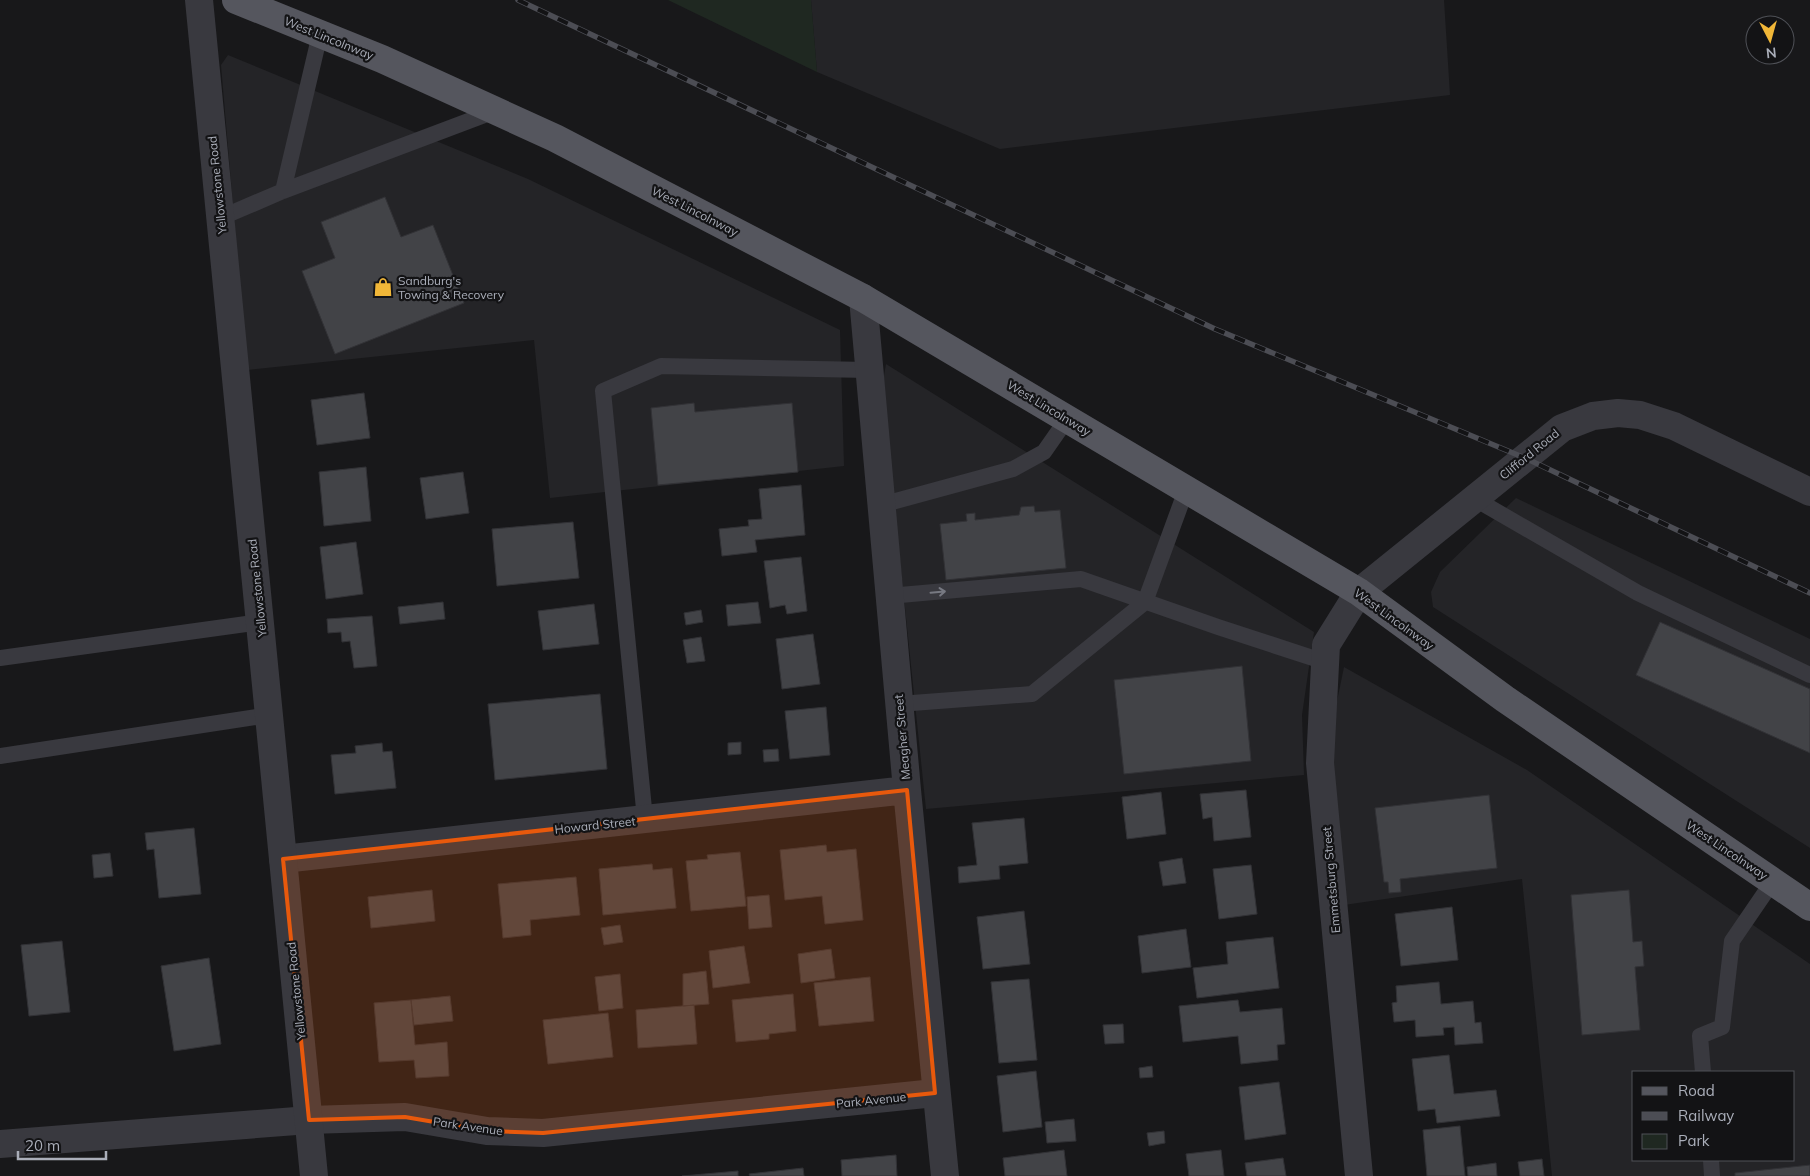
<svg xmlns="http://www.w3.org/2000/svg" width="1810" height="1176" viewBox="0 0 1810 1176" font-family="Mulish,sans-serif">
<style>
.built{fill:#242427;fill-rule:evenodd}
.green{fill:#1f2821}
.building{fill:#424347;stroke:#323236}
.lines{fill:none;stroke-linecap:round;stroke-linejoin:round}
.service{stroke:#39393f;stroke-width:16}
.minor{stroke:#39393f;stroke-width:28}
.tertiary{stroke:#39393f;stroke-width:28}
.primary{stroke:#55565e;stroke-width:28}
.rail-casing{stroke:#4c4d54;stroke-width:5.5}
.rail{stroke:#131315;stroke-width:4;stroke-dasharray:11;stroke-linecap:butt}
.oneway{stroke:#777982}
.marked{fill:#e8590c;fill-opacity:0.2;stroke:#e8590c;stroke-width:4;stroke-linejoin:round}
.labels{text-anchor:middle;dominant-baseline:central;stroke-width:4.5;stroke-linejoin:round;paint-order:stroke}
.street-label{font-size:12px;fill:#aaaeb9;stroke:#131315}
.poi-label{font-size:12px;fill:#aaaeb9;stroke:#131315;text-anchor:start}
</style>
<rect width="100%" height="100%" fill="#18181a"/>
<!-- built -->
<path class="built" d="M811 0H1444L1450 95 1000 149 817 72Z
M228 55 528 179 840 330 844 466 550 498 534 340 247 370 221 65Z
M886 364 1314 632 1302 715 1304 775 926 809 882 387Z
M1516 498 1810 639V848L1433 607 1431 592 1440 572Z
M1344 667 1527 770 1810 964V1176H1552L1522 879 1344 905 1332 773 1333 721ZM1634 1072H1794V1160H1634Z"/>
<!-- green -->
<path class="green" d="M668 0H811L817 72Z"/>
<!-- building -->
<path class="building" d="M385 197 401 237 433 225 464 303 335 354 302 271 335 258 321 222Z
M364 393 370 438 317 445 311 400Z
M694 403 695 412 792 403 798 472 658 485 651 408Z
M366 467 371 521 324 526 319 472Z
M463 472 469 513 426 519 420 478Z
M801 485 805 535 755 540 757 552 722 556 719 529 749 526 748 520 762 519 759 489Z
M1034 506 1035 512 1060 510 1066 568 946 580 940 524 967 521 966 514 975 513V520L1019 515 1021 507Z
M573 522 579 578 497 586 492 529Z
M356 542 363 594 326 599 320 547Z
M801 557 807 611 787 614 785 605 770 608 764 561Z
M443 602 445 619 400 624 398 607Z
M758 602 761 623 728 626 726 605Z
M594 604 599 644 543 650 538 611Z
M701 610 703 622 686 625 684 613Z
M372 616 377 666 354 668 350 641 342 642 341 632 328 633 327 619Z
M1660 622 1810 689V753L1636 675Z
M813 634 820 684 782 689 776 639Z
M701 637 705 661 687 663 683 640Z
M1242 666 1251 761 1124 774 1114 680Z
M600 694 607 769 495 780 488 704Z
M826 707 830 755 790 759 785 711Z
M741 742V754L728 755V743Z
M382 743 383 752 392 751 396 788 335 794 331 755 356 753 355 746Z
M778 749 779 761 764 762 763 750Z
M1246 790 1251 837 1214 841 1212 817 1203 819 1200 794Z
M1161 792 1166 834 1127 839 1122 797Z
M1489 795 1497 868 1400 879 1401 892 1389 893 1388 882H1384L1375 808Z
M1024 818 1028 863 999 866 1000 879 959 883 958 867 977 865 972 823Z
M194 828 201 894 159 898 154 849 147 850 145 833Z
M826 845 827 852 856 849 863 920 825 924 822 896 785 900 780 850Z
M740 852 746 906 691 911 686 861 708 859 707 855Z
M110 853 113 876 94 878 92 855Z
M1182 858 1186 883 1163 886 1159 862Z
M652 864 653 870 672 868 676 908 603 915 599 869Z
M1251 865 1257 914 1219 919 1213 869Z
M576 877 580 915 530 920 531 935 503 938 498 884Z
M432 890 435 921 371 928 368 897Z
M1629 890 1633 942 1642 941 1644 966 1635 967 1640 1030 1582 1035 1571 895Z
M769 895 772 927 749 929 747 897Z
M1452 907 1458 960 1401 966 1395 914Z
M1024 911 1030 964 983 969 977 917Z
M620 925 623 942 604 945 601 928Z
M1186 929 1191 967 1142 973 1138 936Z
M1273 937 1279 988 1197 998 1193 968 1228 964 1226 942Z
M62 941 70 1012 29 1016 21 945Z
M744 946 750 983 713 988 709 951Z
M831 949 835 978 801 983 798 954Z
M209 958 221 1044 174 1051 161 966Z
M706 971 709 1004 683 1006V974Z
M620 974 623 1008 599 1011 595 977Z
M870 977 874 1021 819 1026 814 983Z
M1029 979 1037 1060 999 1063 991 982Z
M1439 982 1441 1004 1473 1001 1475 1023 1481 1022 1483 1043 1455 1045 1454 1027 1443 1028 1444 1035 1416 1037 1415 1020 1394 1022 1392 1003 1397 1002 1396 986Z
M793 994 796 1031 769 1034V1039L736 1042 732 1000Z
M450 996 453 1021 414 1025 411 1000Z
M411 1000 415 1045 447 1042 449 1076 416 1078 414 1060 379 1062 374 1003Z
M1238 1000 1240 1012 1282 1008 1285 1044 1277 1045 1278 1060 1241 1064 1238 1036 1183 1042 1179 1006Z
M694 1005 697 1044 638 1048 636 1010Z
M608 1013 613 1057 548 1064 543 1020Z
M1123 1024 1124 1043 1105 1044 1103 1025Z
M1449 1055 1454 1094 1496 1090 1500 1116 1437 1123 1435 1109 1418 1111 1412 1059Z
M1152 1066 1153 1077 1140 1078 1139 1068Z
M1036 1071 1042 1127 1003 1132 997 1076Z
M1279 1082 1286 1134 1245 1140 1239 1087Z
M1074 1119 1076 1141 1047 1143 1045 1122Z
M1460 1126 1465 1176H1427L1423 1130Z
M1164 1131 1165 1143 1149 1146 1147 1133Z
M1064 1150 1067 1176H1005L1003 1158Z
M1221 1150 1224 1176H1189L1186 1154Z
M896 1155 897 1176H842L841 1160Z
M1283 1158 1286 1176H1247L1245 1163Z
M1542 1159 1544 1176H1520L1518 1162Z
M1496 1163 1497 1176H1468L1467 1167Z
M1810 1165V1176H1735V1173Z
M803 1168 804 1176H750L749 1174Z
M738 1171V1176H682Z"/>
<g class="lines">
<!-- service -->
<path class="service" d="M283 191 320 34
M220 218 283 191 495 111
M1475 499 1638 593 1810 675
M881 505 1013 469 1044 452 1067 419
M889 596 1081 579 1218 627 1325 662
M0 658 260 622
M899 704 1032 694 1145 602 1186 490
M0 756 269 715
M645 819 603 391 661 366 869 370
M1703 1072 1700 1036 1722 1027 1732 941 1773 881
M1711 1160 1712 1176"/>
<!-- minor -->
<path class="minor" d="M863 298 907 790 945 1176
M283 859 907 790
M0 1144 309 1120 405 1117 487 1131 543 1133 935 1093
M1359 1176 1320 763 1326 645 1359 592 1562 428 1593 416 1618 413 1640 415 1674 426 1810 492"/>
<!-- tertiary -->
<path class="tertiary" d="M199 0 314 1176"/>
<!-- primary -->
<path class="primary" d="M236 0 382 59 555 138 863 298 1359 592 1505 699 1810 907"/>
<!-- rail casing -->
<g class="rail-casing">
<path id="rail" d="M518 0 1215 329 1525 458 1810 593"/>
</g>
<!-- rail -->
<use href="#rail" class="rail"/>
</g>
<!-- one-way arrows -->
<defs><path id="oneway-shaft" d="M-6 0H5M1.5-3L5.5 0L1.5 3" fill="none" stroke-width="1.6" stroke-linecap="round" stroke-linejoin="round" transform="scale(1.25)"/></defs>
<use class="oneway" href="#oneway-shaft" transform="translate(938 592) rotate(-5)"/>
<!-- marked area -->
<path class="marked" d="M907 790 935 1093 543 1133 487 1131 405 1117 309 1120 283 859Z"/>
<!-- icons -->
<defs>
<g id="shop-bare" transform="scale(1.5)"><path d="M-5-2.5h2.3a2.7 3.5 0 0 1 5.4 0H5L5.5 6h-11ZM-1.5-2.5h3a1.5 2.3 0 0 0-3 0Z" fill="#f1b738" stroke="#131315" stroke-width="2.5" paint-order="stroke"/></g>
</defs>
<g fill-rule="evenodd">
<use href="#shop-bare" x="383" y="287"/>
</g>
<g class="labels">
<!-- street labels -->
<g class="street-label">
<text transform="translate(329 38) rotate(22)">West Lincolnway</text>
<text transform="translate(217 185) rotate(-96)">Yellowstone Road</text>
<text transform="translate(695 211) rotate(27)">West Lincolnway</text>
<text transform="translate(1049 408) rotate(31)">West Lincolnway</text>
<text transform="translate(1529 454) rotate(-39)">Clifford Road</text>
<text transform="translate(257 588) rotate(-96)">Yellowstone Road</text>
<text transform="translate(1394 619) rotate(36)">West Lincolnway</text>
<text transform="translate(902 737) rotate(-95)">Meagher Street</text>
<text transform="translate(595 825) rotate(-6)">Howard Street</text>
<text transform="translate(1727 850) rotate(34)">West Lincolnway</text>
<text transform="translate(1331 880) rotate(-95)">Emmetsburg Street</text>
<text transform="translate(296 991) rotate(-96)">Yellowstone Road</text>
<text transform="translate(871 1100) rotate(-6)">Park Avenue</text>
<text transform="translate(468 1126) rotate(8)">Park Avenue</text>
</g>
<!-- poi labels -->
<g class="poi-label">
<text x="398" y="280">Sandburg's<tspan x="398" dy="14">Towing &amp; Recovery</tspan></text>
</g>
</g>
<!-- legend -->
<rect x="1632" y="1071" width="162" height="90" fill="#131315" stroke="#4f5157"/>
<rect x="1642" y="1087" width="25" height="8" fill="#55565e" stroke="#4f5157"/>
<text x="1678" y="1096" font-size="15" fill="#aaaeb9">Road</text>
<rect x="1642" y="1112" width="25" height="8" fill="#4c4d54" stroke="#4f5157"/>
<text x="1678" y="1121" font-size="15" fill="#aaaeb9">Railway</text>
<rect x="1642" y="1134" width="25" height="15" fill="#1f2821" stroke="#4f5157"/>
<text x="1678" y="1146" font-size="15" fill="#aaaeb9">Park</text>
<!-- north arrow -->
<g transform="translate(1770 40) rotate(174)"><circle r="24" fill="#131315" stroke="#4f5157"/>
<path d="M0-4L9 19L0 12L-9 19Z" fill="#f1b738"/>
<text y="-8" font-size="14" font-weight="bold" text-anchor="middle" fill="#aaaeb9">N</text>
</g>
<!-- scale -->
<path d="M18 1151v8h88v-8" fill="none" stroke="#aaaeb9" stroke-width="2.5"/>
<text x="25" y="1151" font-size="15" fill="#aaaeb9" stroke="#131315" stroke-width="4" paint-order="stroke">20 m</text>
</svg>
